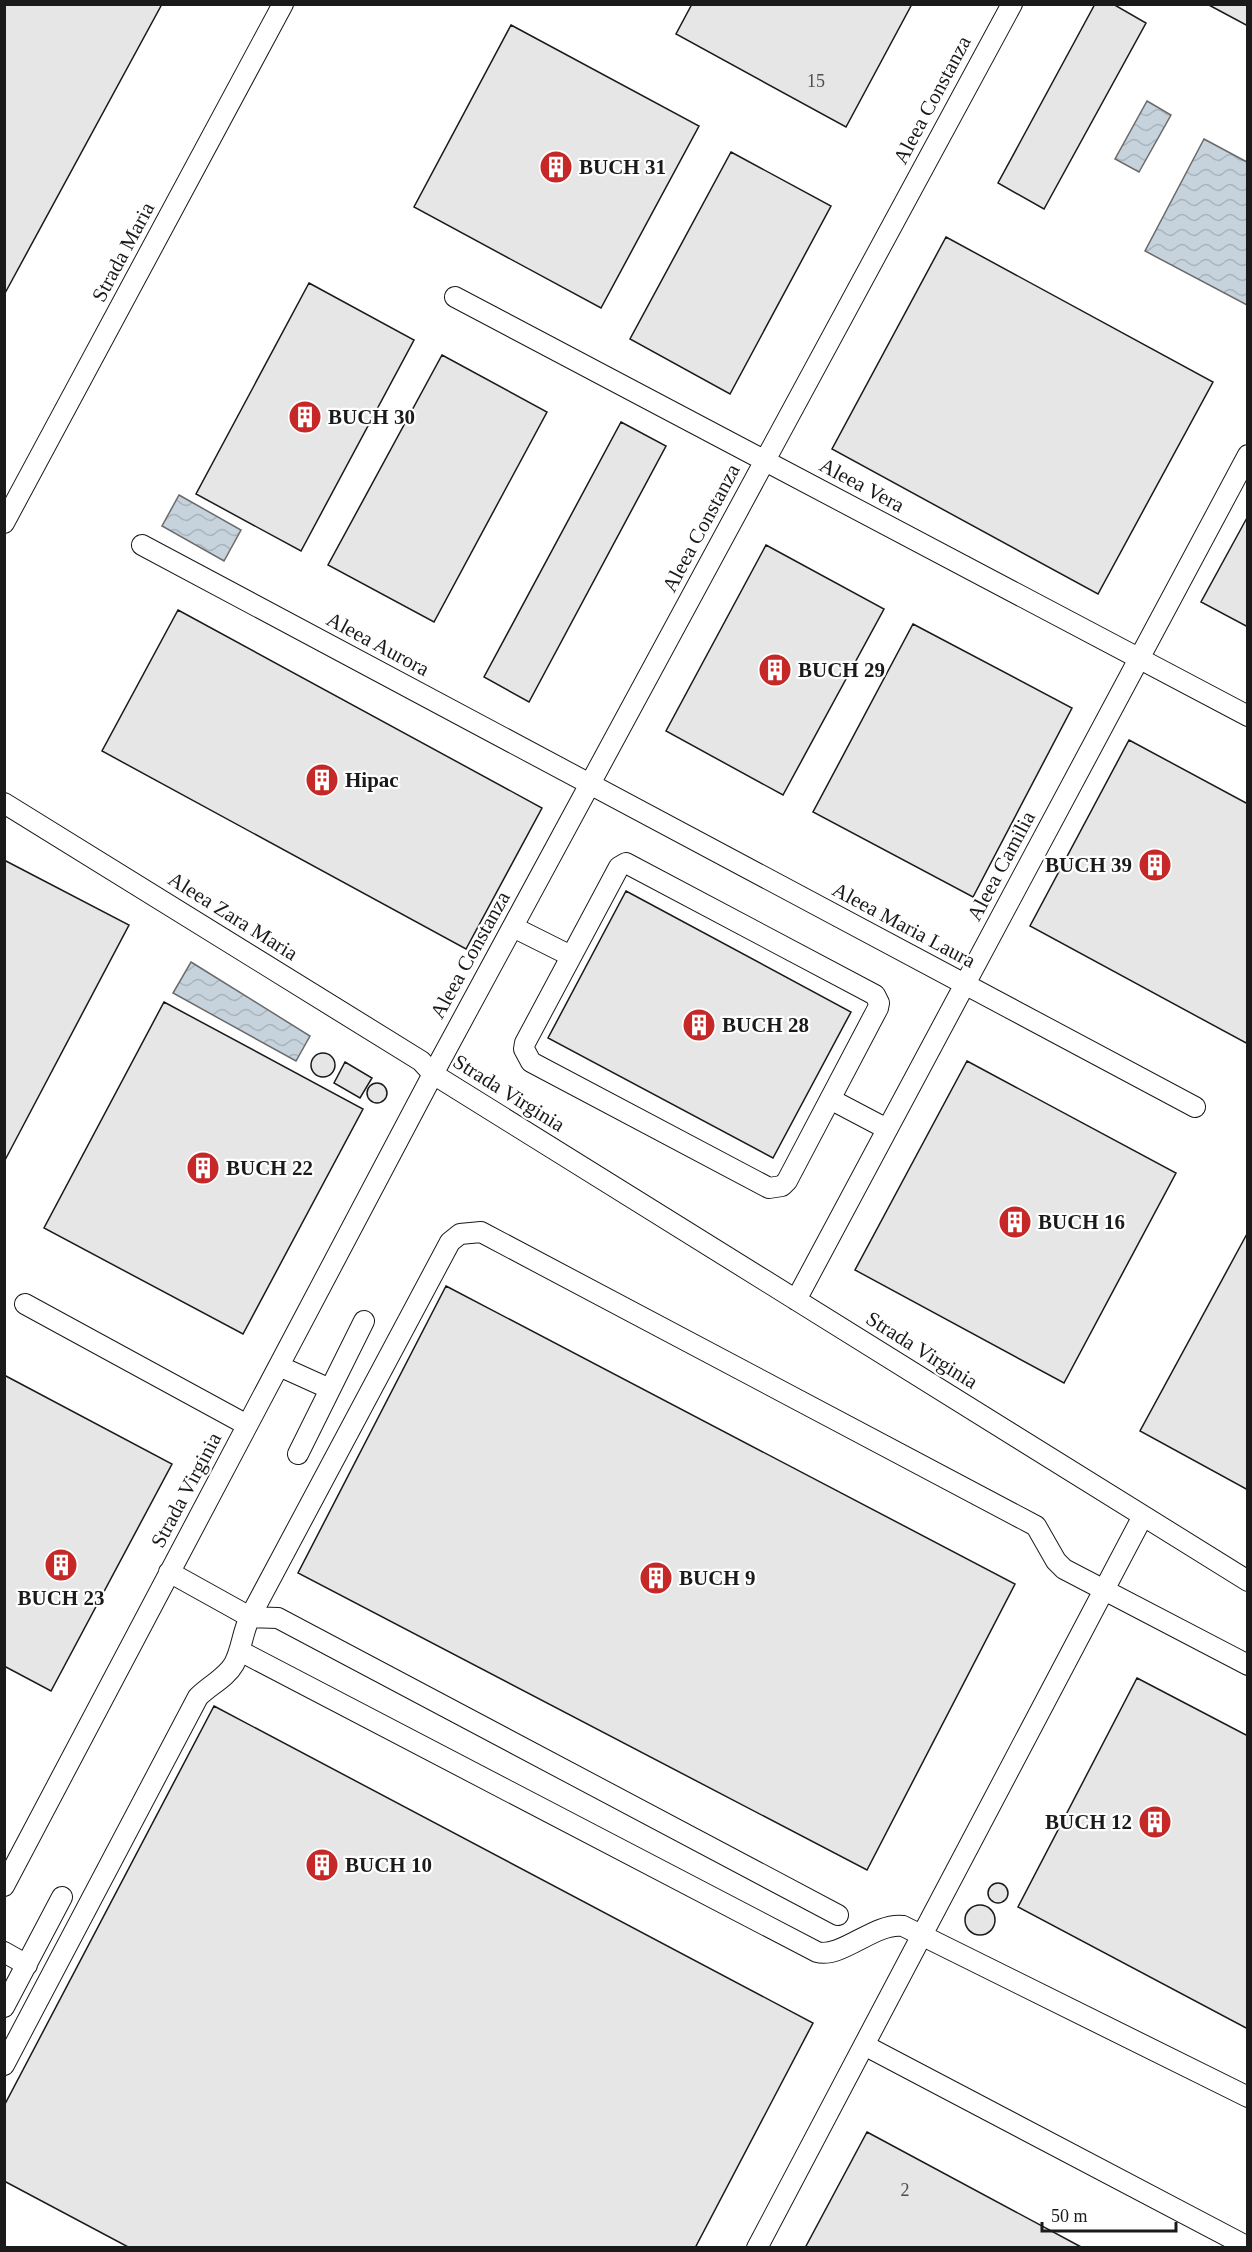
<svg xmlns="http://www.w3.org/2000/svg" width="1252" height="2252" viewBox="0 0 1252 2252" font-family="Georgia,serif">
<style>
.water{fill:url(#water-waves);stroke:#6a6a6a;stroke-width:1.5}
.building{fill:#e6e6e6;stroke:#1a1a1a;stroke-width:1.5}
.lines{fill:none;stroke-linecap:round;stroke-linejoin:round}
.minor-casing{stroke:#1a1a1a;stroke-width:22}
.minor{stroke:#fff;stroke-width:20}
.labels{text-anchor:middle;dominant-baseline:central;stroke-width:4.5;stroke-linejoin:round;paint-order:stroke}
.number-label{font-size:18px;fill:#4d4d4d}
.street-label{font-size:21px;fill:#1a1a1a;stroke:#fff}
.poi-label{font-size:21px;font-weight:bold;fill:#1a1a1a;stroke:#fff;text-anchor:start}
</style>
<defs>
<pattern id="water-waves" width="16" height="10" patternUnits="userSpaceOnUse" patternTransform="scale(1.5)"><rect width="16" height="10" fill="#c6d2dc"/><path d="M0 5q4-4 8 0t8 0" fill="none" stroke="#aab4bc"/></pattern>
</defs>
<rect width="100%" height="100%" fill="#fff"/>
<!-- water -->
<path class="water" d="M1147 101 1171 115 1139 172 1115 159Z
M1204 139 1247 162V305L1145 251Z
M179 495 241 530 224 561 162 526Z
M191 962 310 1036 296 1061 173 993Z"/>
<!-- building -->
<path class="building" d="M4 4H162L4 295Z
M692 4H912L846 127 676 34Z
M1095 4H1113L1146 23 1044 209 998 183Z
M1207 4H1248V26Z
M511 25 699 126 601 308 414 207Z
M731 152 831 206 730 394 630 339Z
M946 237 1213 382 1098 594 832 449Z
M309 283 414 340 301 551 196 494Z
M442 355 547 412 434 622 328 565Z
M621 422 666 446 529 702 484 677Z
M1248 516V627L1201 602Z
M766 545 884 609 783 795 666 731Z
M178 610 542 808 466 949 102 751Z
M913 624 1072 708 973 897 813 812Z
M1129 740 1248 804V1044L1030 926Z
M4 860 129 925 4 1162Z
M626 891 851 1012 773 1158 548 1038Z
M164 1002 363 1109 243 1334 44 1228Z
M311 1065a12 12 0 1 1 24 0a12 12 0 1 1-24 0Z
M967 1061 1176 1173 1064 1383 855 1270Z
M345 1062 372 1078 360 1098 334 1083Z
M367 1093a10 10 0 1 1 20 0a10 10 0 1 1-20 0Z
M1248 1232V1490L1140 1431Z
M446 1286 1015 1584 867 1870 298 1573Z
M4 1375 172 1464 51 1691 4 1666Z
M1137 1678 1248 1736V2029L1018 1907Z
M214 1706 813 2023 695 2248H130L4 2181V2106Z
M988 1893a10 10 0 1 1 20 0a10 10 0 1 1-20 0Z
M965 1920a15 15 0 1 1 30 0a15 15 0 1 1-30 0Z
M867 2132 1083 2248H805Z"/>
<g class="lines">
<!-- minor casing -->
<g class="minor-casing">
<path id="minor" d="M455 297 1248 716
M4 523 283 4
M142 545 1195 1107
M4 803 421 1061 433 1074 1248 1581
M626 863 875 995 879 1003 878 1008 787 1181 782 1186 769 1188 531 1062 524 1049 525 1043 619 867Z
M513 927 571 956
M830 1099 887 1129
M796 1300 1248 455
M25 1304 247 1425
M279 1366 330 1389
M298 1454 364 1321
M169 1572 250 1617 278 1618 838 1915
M240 1651 817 1952C841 1959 875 1922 903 1926L1248 2097
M4 1886 433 1074 1012 4
M4 1952 27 1965
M4 2007 62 1897
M864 2045 1248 2247
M4 2065 198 1697C210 1685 226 1678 234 1664 242 1649 242 1633 250 1617L450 1242 460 1234 481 1232 1036 1526 1056 1561 1064 1569 1248 1665
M757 2248 1143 1516"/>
</g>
<!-- minor -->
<use href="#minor" class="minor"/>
</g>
<!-- icons -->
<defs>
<g id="building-disc" transform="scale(1.725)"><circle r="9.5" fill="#c62828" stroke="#fff"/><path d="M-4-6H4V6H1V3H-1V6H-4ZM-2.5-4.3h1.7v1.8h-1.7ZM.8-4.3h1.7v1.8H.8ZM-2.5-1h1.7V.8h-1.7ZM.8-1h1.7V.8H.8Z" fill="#fff"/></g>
</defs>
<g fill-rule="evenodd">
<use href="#building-disc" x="556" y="167"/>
<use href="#building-disc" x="305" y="417"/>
<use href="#building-disc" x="775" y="670"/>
<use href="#building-disc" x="322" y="780"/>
<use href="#building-disc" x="1155" y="865"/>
<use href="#building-disc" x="699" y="1025"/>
<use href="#building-disc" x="203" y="1168"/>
<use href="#building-disc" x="1015" y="1222"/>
<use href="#building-disc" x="61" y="1565"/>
<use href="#building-disc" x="656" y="1578"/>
<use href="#building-disc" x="1155" y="1822"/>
<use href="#building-disc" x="322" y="1865"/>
</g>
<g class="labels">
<!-- number labels -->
<g class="number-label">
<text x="816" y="81">15</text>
<text x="905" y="2190">2</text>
</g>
<!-- street labels -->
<g class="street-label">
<text transform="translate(932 100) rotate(-62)">Aleea Constanza</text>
<text transform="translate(123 252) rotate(-62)">Strada Maria</text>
<text transform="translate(862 485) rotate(28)">Aleea Vera</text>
<text transform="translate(701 528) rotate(-62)">Aleea Constanza</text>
<text transform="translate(378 644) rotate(28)">Aleea Aurora</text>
<text transform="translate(1001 866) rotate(-62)">Aleea Camilia</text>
<text transform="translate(233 916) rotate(32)">Aleea Zara Maria</text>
<text transform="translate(904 925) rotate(28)">Aleea Maria Laura</text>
<text transform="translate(470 955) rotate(-61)">Aleea Constanza</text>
<text transform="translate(509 1093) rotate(32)">Strada Virginia</text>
<text transform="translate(922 1350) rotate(32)">Strada Virginia</text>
<text transform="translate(186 1490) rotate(-62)">Strada Virginia</text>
</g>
<!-- poi labels -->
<g class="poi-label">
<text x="579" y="167">BUCH 31</text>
<text x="328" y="417">BUCH 30</text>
<text x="798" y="670">BUCH 29</text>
<text x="345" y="780">Hipac</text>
<text x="1132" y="865" text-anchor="end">BUCH 39</text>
<text x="722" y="1025">BUCH 28</text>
<text x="226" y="1168">BUCH 22</text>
<text x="1038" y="1222">BUCH 16</text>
<text x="679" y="1578">BUCH 9</text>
<text x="61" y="1598" text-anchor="middle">BUCH 23</text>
<text x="1132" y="1822" text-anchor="end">BUCH 12</text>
<text x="345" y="1865">BUCH 10</text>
</g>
</g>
<!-- border -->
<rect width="1252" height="2252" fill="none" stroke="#1a1a1a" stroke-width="12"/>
<!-- scale -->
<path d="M1042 2222v9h134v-9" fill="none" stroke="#1a1a1a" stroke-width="3"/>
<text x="1051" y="2222" font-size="18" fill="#1a1a1a" stroke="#ffffff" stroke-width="4.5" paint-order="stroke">50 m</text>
</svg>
